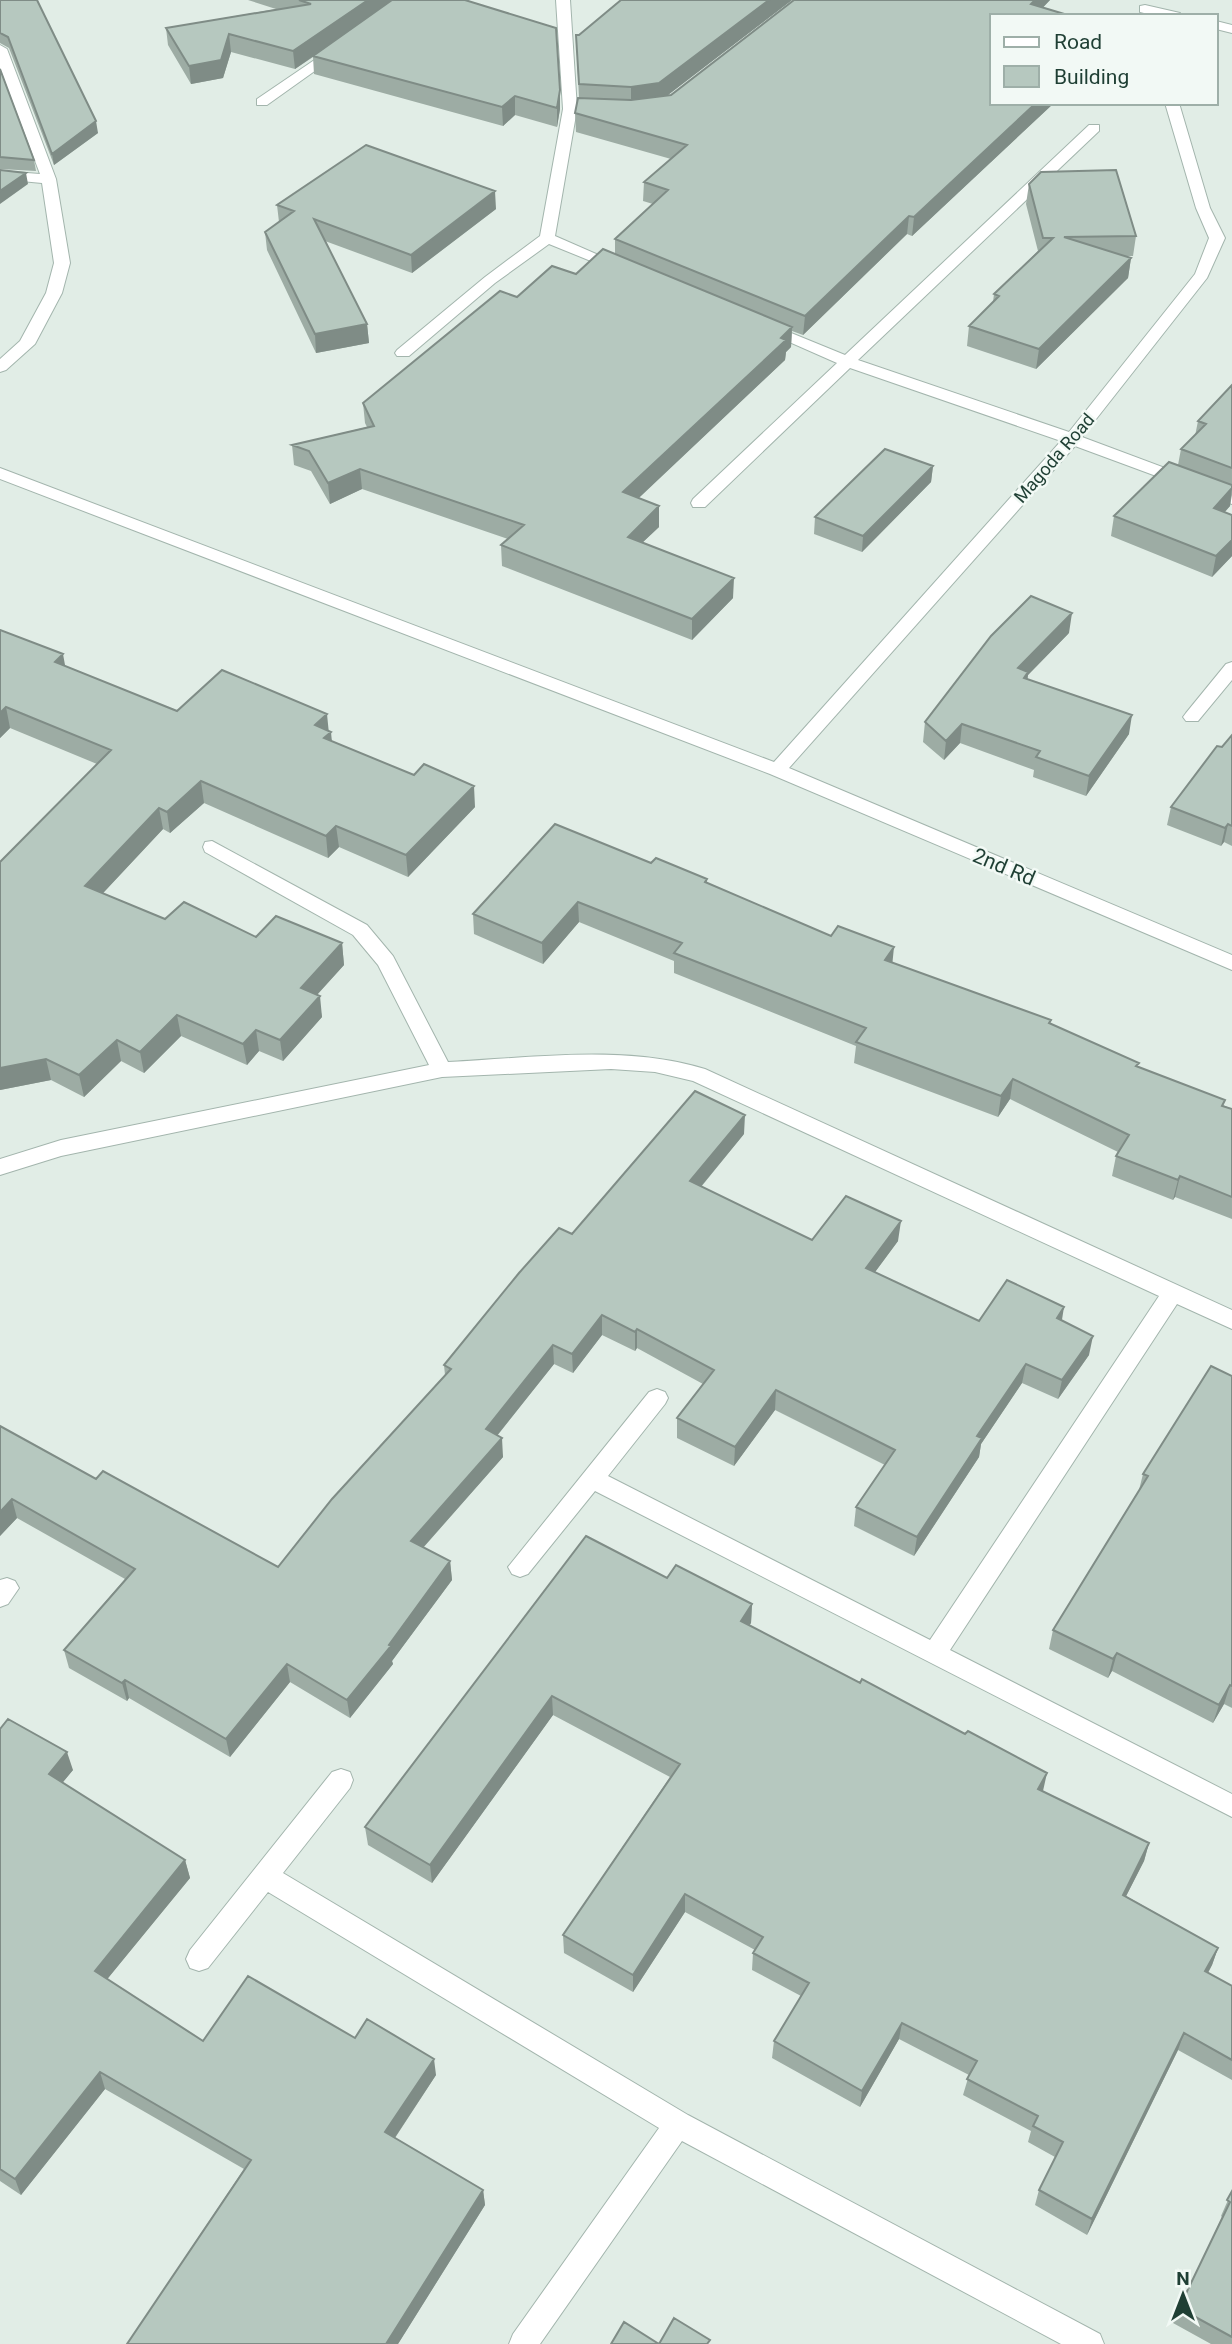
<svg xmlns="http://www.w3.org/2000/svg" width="1232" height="2344" viewBox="0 0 1232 2344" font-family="Roboto,sans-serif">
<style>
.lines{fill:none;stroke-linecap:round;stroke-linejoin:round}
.minor-casing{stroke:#a3b5ad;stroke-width:2}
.minor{fill:#fff;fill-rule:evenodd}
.wall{fill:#9daca4}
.shaded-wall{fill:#7f8c86}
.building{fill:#b6c8bf;stroke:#7f8c86;stroke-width:2}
.labels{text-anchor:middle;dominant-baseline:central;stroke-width:5;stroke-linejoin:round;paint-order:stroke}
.far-street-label{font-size:18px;fill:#1f3f34;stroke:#f2f9f5}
.street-label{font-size:21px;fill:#1f3f34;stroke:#f2f9f5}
</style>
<rect width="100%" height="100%" fill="#e1ede6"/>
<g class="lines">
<!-- minor casing -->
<g class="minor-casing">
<path id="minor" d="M556 0H570L577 109 555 236 626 267 618 272 613 270 549 244 495 283 409 356H397L395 353 397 350 485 277 540 236 563 109Z
M1145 5 1180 13 1182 16H1156L1140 12V6Z
M1216 21 1232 25V33L1216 29Z
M0 45 7 49 56 179 70 263 62 293 35 344 6 370 0 372V359L20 341 46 293 54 263 42 183 0 179V171L40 174 0 68Z
M335 46 342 50 340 53 267 105H257V99Z
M1165 103H1179L1210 208 1225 238 1207 278 1082 437 1232 493V504L1075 446 789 768 1232 955V970L770 774 0 479V468L774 762 1061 441 850 368 705 507H693L691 503 693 499 837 363 760 329 762 326H774L845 355 1089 125H1099V131L858 360 1069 432 1195 274 1209 238 1196 208Z
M1232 662V680L1198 721H1186L1183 717 1186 713 1226 664Z
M212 841 367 925 393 956 448 1062C532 1058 623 1044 705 1069L1232 1310V1329L1177 1304 950 1650 1232 1794V1817L595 1491 528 1574 520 1577 512 1574 508 1567 649 1392 657 1389 665 1392 668 1398 665 1404 608 1476 930 1640 1159 1296 693 1081 655 1072 611 1069 442 1077 61 1156 0 1175V1159L61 1140 429 1065 378 965 353 935 205 852 203 847 205 842Z
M7 1578 15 1581 19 1588 8 1604 0 1607V1580Z
M341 1769 350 1772 353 1780 350 1788 283 1873 688 2115 1100 2334 1104 2344H1061L682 2141 540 2344H509L513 2334 659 2128 268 1892 208 1968 199 1971 190 1968 186 1959 190 1950 332 1772Z"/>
</g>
<!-- minor -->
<use href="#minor" class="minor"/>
</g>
<!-- wall -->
<path class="wall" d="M0 0 98 133 54 165 9 48 0 43Z
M248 0H465L560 90V109L557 127 515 115 503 126 314 74 313 57 295 69 231 52 223 78 191 84 168 45 166 28 276 9Z
M792 0 667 95H671L794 0H1050L1043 7 992 103H1054L912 236 907 234 803 335 792 331 791 347 786 352 785 360 638 498 659 506V527L643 542 733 598 692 640 502 566 501 545 508 539 362 489 330 504 311 471 294 465 292 445 367 427 365 423 363 403 517 297 576 274 615 254V239L653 204 643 201 644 182 671 159 576 132 575 113 579 98 576 35H579Z
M0 69 34 160 36 171 0 169Z
M1029 184 1136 236 1133 256H1124L1131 258 1128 278 1036 369 967 346 969 326 993 302 994 294 1038 251 1026 204Z
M277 205 496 209 412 273 325 241 367 324 369 343 316 353 267 250 265 232 279 222Z
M1232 385V495L1230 506 1225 512 1232 515V556L1212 577 1111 536 1114 516 1178 465 1181 449 1195 436 1198 421Z
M933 466 931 482 862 552 814 534 815 517Z
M0 630 65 666 177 711 328 731 332 741 475 807 408 877 339 847 328 858 204 803 170 833 163 829 103 893 165 919 256 937 342 943 344 965 317 995 322 1017 283 1061 259 1051 247 1065 181 1036 144 1073 121 1061 84 1097 51 1080 0 1090 97 764 10 728 0 738Z
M1069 633 1028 675 1027 679 1129 734 1086 796 1033 777 1034 770 960 743 944 760 923 742 925 722Z
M1232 735V846L1224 842 1221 846 1167 825 1171 807Z
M651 863 707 879V883L893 963 1051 1024 1138 1067 1232 1109V1219L1175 1197 1173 1200 1112 1176 1116 1156 1118 1152 1010 1099 998 1117 854 1063 856 1046 674 973V961L579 922 543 964 474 934 473 914Z
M744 1134 701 1187 812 1240 898 1241 875 1272 979 1321 1062 1320 1089 1355 1058 1399 1022 1383 981 1444 979 1457 914 1556 854 1526 856 1507 885 1465 775 1410 734 1466 677 1438V1418L703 1384 637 1348 635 1351 602 1335 573 1373 554 1364 497 1436 503 1457 423 1548 450 1561 452 1580 392 1661 393 1664 350 1718 290 1682 230 1757 129 1698 127 1701 69 1668 64 1650 125 1579 17 1518 0 1536V1426L96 1479 278 1567 445 1375 444 1365 572 1234Z
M1232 1376V1708L1224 1704 1213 1723 1112 1671 1108 1678 1049 1649 1053 1630 1139 1490 1143 1474Z
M667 1578 752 1604 751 1623 749 1625 1043 1791 1149 1843 1144 1861 1126 1896 1218 1948 1212 1965 1208 1973 1232 1986V2080L1178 2050 1087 2235 1035 2205 1039 2190 1055 2157 1028 2142 1031 2131 963 2095 969 2075 899 2039 860 2107 772 2058 774 2041 801 1996 752 1970 753 1953 755 1950 685 1912 633 1992 564 1953 563 1935 670 1777 553 1715 432 1883 368 1845 365 1827Z
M0 1729 73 1770 62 1783 185 1860 190 1878 107 1979 203 2041 355 2038 436 2075 395 2138 483 2190 485 2205 398 2344H127L244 2169 105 2089 21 2195 0 2181Z
M1232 2191V2344H1211L1173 2323 1222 2217 1221 2216Z"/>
<!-- shaded-wall -->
<path class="shaded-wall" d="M368 0H394L295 69 293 51Z
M769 0H792L659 102 631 105V87Z
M1035 0H1050L1035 16 1031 4Z
M229 34 231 52 223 78 191 84 189 66Z
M560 90V109L557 127V108Z
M515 96V115L503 126 502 107Z
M1036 103H1054L912 236 914 217Z
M96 121 98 133 54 165 52 154Z
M26 173 28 184 0 204V191Z
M495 191 496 209 412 273 411 255Z
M909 216 907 234 803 335 805 316Z
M1131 258 1128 278 1036 369 1039 349Z
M367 324 369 343 316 353 315 334Z
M792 327 791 347 786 352 785 360 623 513V492Z
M933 466 931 482 862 552 863 536Z
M360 469 362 489 330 504 328 483Z
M1232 488 1230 506 1210 528 1214 508Z
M659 506V527L627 557 628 537Z
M1232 540V556L1212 577 1216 556Z
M734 578 733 598 692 640V619Z
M1072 613 1069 633 1028 675 1026 691 1018 668Z
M63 654 67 676 55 662Z
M6 707 10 728 0 738V713Z
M327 714 329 734 331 732 333 753 315 725Z
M1132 715 1129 734 1086 796 1089 776Z
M962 724 960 743 944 760 946 741Z
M201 781 204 803 170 833 167 812Z
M474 786 475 807 408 877 406 855Z
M159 808 163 829 90 907 85 886Z
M1228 824 1224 842 1221 846 1225 828Z
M336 826 339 847 328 858 326 836Z
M578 902 579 922 543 964 542 943Z
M342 943 344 965 304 1009 301 988Z
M894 947 892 967 885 960Z
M320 996 322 1017 283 1061 280 1040Z
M177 1015 181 1036 144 1073 140 1052Z
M256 1030 259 1051 247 1065 243 1044Z
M117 1040 121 1061 84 1097 79 1075Z
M46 1059 51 1080 0 1090V1068Z
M1013 1079 1010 1099 998 1117 1001 1096Z
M745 1115 744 1134 689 1201 690 1181Z
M1180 1176 1175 1197 1173 1200 1178 1180Z
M901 1221 898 1241 864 1287 866 1268Z
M1064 1307 1061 1326 1057 1318Z
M602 1315V1335L573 1373 572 1354Z
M637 1329V1348L635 1351V1332Z
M1093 1336 1089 1355 1058 1399 1062 1380Z
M553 1345 554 1364 487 1448 486 1429Z
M1026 1364 1022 1383 981 1444 979 1457 914 1556 917 1537 977 1436Z
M776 1390 775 1410 734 1466 735 1447Z
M502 1438 503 1457 412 1560 411 1541Z
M12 1499 17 1518 0 1536V1512Z
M450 1561 452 1580 392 1661 393 1664 350 1718 347 1700Z
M752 1604 751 1623 740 1639 741 1621Z
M1117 1653 1112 1671 1108 1678 1113 1659Z
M287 1664 290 1682 230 1757 226 1739Z
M125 1680 129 1698 127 1701 122 1683Z
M1230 1685 1224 1704 1213 1723 1219 1705Z
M552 1696 553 1715 432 1883 430 1865Z
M67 1752 73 1770 54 1793 49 1774Z
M1047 1773 1043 1791 1038 1789Z
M1149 1843 1144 1861 1118 1912 1123 1895Z
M185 1860 190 1878 100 1988 95 1971Z
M685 1894V1912L633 1992V1975Z
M1218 1948 1212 1965 1199 1989 1205 1971Z
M902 2023 899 2039 860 2107 862 2091Z
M1184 2033 1178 2050 1087 2235 1092 2219Z
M434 2059 436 2075 388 2148 385 2132Z
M100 2072 105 2089 21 2195 15 2179Z
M483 2190 485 2205 398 2344H386Z"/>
<!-- building -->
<path class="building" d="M0 0H37L96 121 52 154 8 37 0 33Z
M299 0H368L293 51 229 34 221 60 189 66 166 28 311 4Z
M392 0H465L556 28 560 90 557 108 515 96 502 107 313 56Z
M621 0H769L659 83 631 87 579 84 576 35H579Z
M794 0H1035L1031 4 1071 16H992V103H1036L914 217 909 216 805 316 615 239 668 190 644 182 687 145 575 113 578 98 631 100 671 95Z
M0 69 34 160 0 157Z
M366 145 495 191 411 255 314 219 367 324 315 334 265 232 294 211 277 205Z
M0 170 26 173 0 191Z
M1116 170 1136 236 1064 237 1131 258 1039 349 969 326 999 296 994 294 1053 238H1043L1029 184 1041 172Z
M603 249 792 327 781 338 786 340 623 492 659 506 628 537 734 578 692 619 501 545 524 525 360 469 328 483 309 451 292 445 374 426 363 403 500 291 517 297 552 266 576 274Z
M1232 385V468L1181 449 1206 424 1198 421Z
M885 449 933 466 863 536 815 517Z
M1169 462 1232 485V488L1214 508 1232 515V540L1216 556 1114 516Z
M1031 596 1072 613 1018 668 1028 672 1024 678 1132 715 1089 776 1036 757 1040 751 962 724 946 741 925 722 991 636Z
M0 630 63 654 55 662 177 711 222 670 327 714 315 725 331 732 324 738 414 775 424 764 474 786 406 855 336 826 326 836 201 781 167 812 159 808 85 886 165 919 184 902 256 937 276 916 342 943 301 988 320 996 280 1040 256 1030 243 1044 177 1015 140 1052 117 1040 79 1075 46 1059 0 1068V862L111 750 6 707 0 713Z
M1232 735V826L1228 824 1225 828 1171 807 1217 746 1222 747Z
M555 824 651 863 656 858 707 879 705 882 831 936 838 926 894 947 885 960 1051 1020 1049 1023 1139 1063 1136 1066 1225 1100 1222 1106 1232 1109V1197L1180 1176 1178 1180 1116 1156 1129 1135 1013 1079 1001 1096 856 1042 866 1028 674 953 682 943 578 902 542 943 473 914Z
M695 1091 745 1115 690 1181 812 1240 846 1196 901 1221 866 1268 979 1321 1007 1280 1064 1307 1057 1318 1093 1336 1062 1380 1026 1364 977 1436 982 1438 917 1537 856 1507 895 1450 776 1390 735 1447 677 1418 714 1370 637 1329 635 1332 602 1315 572 1354 553 1345 486 1429 502 1438 411 1541 450 1561 389 1645 391 1646 347 1700 287 1664 226 1739 125 1680 122 1683 64 1650 135 1569 12 1499 0 1512V1426L96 1479 103 1471 278 1567 332 1499 451 1369 444 1365 519 1273 559 1228 572 1234Z
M1211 1366 1232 1376V1686L1230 1685 1219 1705 1117 1653 1113 1659 1053 1630 1148 1476 1143 1474Z
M586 1536 667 1578 676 1565 752 1604 741 1621 860 1683 862 1679 965 1734 968 1731 1047 1773 1038 1789 1149 1843 1123 1895 1218 1948 1205 1971 1232 1986V2060L1184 2033 1092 2219 1039 2190 1063 2142 1033 2126 1038 2116 967 2079 977 2061 902 2023 862 2091 774 2041 809 1983 753 1953 763 1937 685 1894 633 1975 563 1935 680 1764 552 1696 430 1865 365 1827Z
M8 1719 67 1752 49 1774 185 1860 95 1971 203 2041 248 1976 355 2038 367 2019 434 2059 385 2132 483 2190 386 2344H127L251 2160 100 2072 15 2179 0 2169V1729Z
M1232 2191V2337L1179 2308 1230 2202 1227 2200Z
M674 2318 710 2340 707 2344H611L624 2322 659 2344Z"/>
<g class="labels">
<!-- far-street labels -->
<g class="far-street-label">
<text transform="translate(1054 458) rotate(-49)">Magoda Road</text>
</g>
<!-- street labels -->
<g class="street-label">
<text transform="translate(1004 867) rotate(23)">2nd Rd</text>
</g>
</g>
<!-- legend -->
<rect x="990" y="14" width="228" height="91" fill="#f2f9f5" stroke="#9eafa8" stroke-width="2"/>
<rect x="1004" y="37" width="35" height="10" fill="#ffffff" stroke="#9eafa8" stroke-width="2"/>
<text x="1054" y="49" font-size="21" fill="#1f3f34">Road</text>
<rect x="1004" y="66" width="35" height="21" fill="#b6c8bf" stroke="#9eafa8" stroke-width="2"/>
<text x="1054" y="84" font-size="21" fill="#1f3f34">Building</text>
<!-- north arrow -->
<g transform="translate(1183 2295)" stroke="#f2f9f5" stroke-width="5" paint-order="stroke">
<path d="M0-5L12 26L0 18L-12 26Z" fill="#1f3f34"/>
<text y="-10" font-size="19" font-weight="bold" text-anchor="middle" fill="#1f3f34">N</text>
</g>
</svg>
